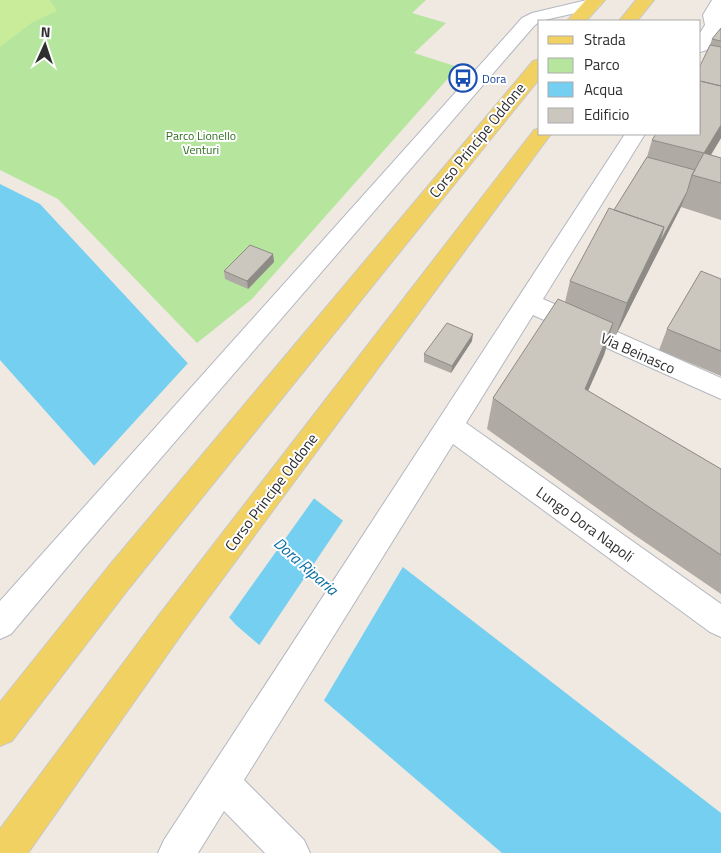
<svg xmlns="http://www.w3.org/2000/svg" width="721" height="853" viewBox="0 0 721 853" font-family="'Titillium Web',sans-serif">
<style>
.green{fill:#b6e59e}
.pitch{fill:#c9ec9a}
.water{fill:#75cff0}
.pier{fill:#efe9e1}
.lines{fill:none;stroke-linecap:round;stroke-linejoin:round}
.minor-casing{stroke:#b4b7c1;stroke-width:2}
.major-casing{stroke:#c9c9c9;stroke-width:2}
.minor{fill:#fff;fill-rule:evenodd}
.major{fill:#f2d163;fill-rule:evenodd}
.wall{fill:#afaba4}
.shaded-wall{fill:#8e8b86}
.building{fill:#cbc7bf;stroke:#8e8b86}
.labels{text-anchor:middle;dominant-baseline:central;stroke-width:4;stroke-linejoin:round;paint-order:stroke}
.far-transit-label{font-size:12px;fill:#164399;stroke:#fff;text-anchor:start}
.far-park-label{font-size:12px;fill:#2c6e1b;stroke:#fff}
.street-label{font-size:15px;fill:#2e2e2e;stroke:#fff}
.water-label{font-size:16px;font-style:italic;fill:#0d6fa3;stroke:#fff}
</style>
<rect width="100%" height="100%" fill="#efe9e1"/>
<!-- green -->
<path class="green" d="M0 0H426L412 13 446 23 414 53 458 67 252 299 197 343 58 199 0 170Z"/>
<!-- pitch -->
<path class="pitch" d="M0 0H50L57 11 33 22 0 47Z"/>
<!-- water -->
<path class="water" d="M0 184 40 204 311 496 721 813V853H502L236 625 0 360Z"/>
<!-- pier -->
<path class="pier" d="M189 362 315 497 228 619 93 467Z
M344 519 404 565 323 702 258 647Z"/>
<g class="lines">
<!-- minor casing -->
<g class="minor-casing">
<path id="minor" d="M587 0H598L601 4 598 8 540 21 534 26 85 546 11 634 0 639V601L522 18 532 13Z
M712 0H721V28L707 50 700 52V33L705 25 703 15Z
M625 134H645L543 299 721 378V399L533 315 466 423 721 604V637L710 632 453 444 244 780 304 840 310 853H265L224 811 198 853H158L164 840Z"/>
</g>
<!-- major casing -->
<g class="major-casing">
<path id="major" d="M586 0H605L586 21H567Z
M636 0H654L637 21H619Z
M540 59V78L130 587 12 741 0 746V702L108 567 533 61Z
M540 128V134H551L181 635 28 853H0V829L159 615 534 130Z"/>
</g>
<!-- minor -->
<use href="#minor" class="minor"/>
<!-- major -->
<use href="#major" class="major"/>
</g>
<!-- wall -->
<path class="wall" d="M721 28V138L711 155 721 158V220L681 207 654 260 616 335 611 333 604 355 588 391 721 469V594L633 534 487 429 493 398 565 302 570 281 647 157 652 140 700 134 710 45 712 39Z
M273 254 274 262 248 289 225 279 224 271Z
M721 279V376L659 350 667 329Z
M472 341 451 373 424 362V354Z"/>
<!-- shaded-wall -->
<path class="shaded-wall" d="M721 125V138L698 176 704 153Z
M687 192 681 207 654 260 616 335 627 303 664 227Z
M273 254 274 262 248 289 247 281Z
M613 323 604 355 575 420 585 389Z
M473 334 472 341 451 373 452 366Z"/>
<!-- building -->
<path class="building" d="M721 28V41L712 39Z
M710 45 721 47V86L700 81V66Z
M700 81 721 86V125L704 153 652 140 656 134H700Z
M704 153 721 158V183L692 175Z
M647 157 695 170 692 175 687 192 659 244 664 227 614 210Z
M609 208 664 227 627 303 570 281Z
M250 245 273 254 247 281 224 271Z
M701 271 721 279V351L667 329Z
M558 299 613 323 585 389 721 469V555L646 505 493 398Z
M447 323 473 334 452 366 424 354Z"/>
<!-- icons -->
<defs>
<g id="bus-ring" transform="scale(1.4375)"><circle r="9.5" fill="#fff" stroke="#1a4fb4" stroke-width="1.5"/><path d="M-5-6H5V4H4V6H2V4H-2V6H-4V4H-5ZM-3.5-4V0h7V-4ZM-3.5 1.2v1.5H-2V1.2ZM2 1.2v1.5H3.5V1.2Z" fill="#1a4fb4"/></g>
</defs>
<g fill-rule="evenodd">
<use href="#bus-ring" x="463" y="78"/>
</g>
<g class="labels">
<!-- far-transit labels -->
<g class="far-transit-label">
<text x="482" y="78">Dora</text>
</g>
<!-- far-park labels -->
<g class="far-park-label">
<text x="201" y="135">Parco Lionello<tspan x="201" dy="14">Venturi</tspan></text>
</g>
<!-- street labels -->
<g class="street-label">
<text transform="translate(477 140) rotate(-51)">Corso Principe Oddone</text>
<text transform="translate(638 353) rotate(24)">Via Beinasco</text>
<text transform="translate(271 492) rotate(-53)">Corso Principe Oddone</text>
<text transform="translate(585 524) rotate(36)">Lungo Dora Napoli</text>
</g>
<!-- water labels -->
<g class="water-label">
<text transform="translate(306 566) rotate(41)">Dora Riparia</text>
</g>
</g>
<!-- legend -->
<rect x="538" y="20" width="162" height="115" fill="#ffffff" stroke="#ababab"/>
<rect x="548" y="36" width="25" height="8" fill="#f2d163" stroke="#ababab"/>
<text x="584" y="45" font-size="15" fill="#2e2e2e">Strada</text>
<rect x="548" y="58" width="25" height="15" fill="#b6e59e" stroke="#ababab"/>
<text x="584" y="70" font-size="15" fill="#2e2e2e">Parco</text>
<rect x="548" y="82" width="25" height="15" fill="#75cff0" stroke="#ababab"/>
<text x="584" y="95" font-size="15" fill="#2e2e2e">Acqua</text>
<rect x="548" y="108" width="25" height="15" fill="#cbc7bf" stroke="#ababab"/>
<text x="584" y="120" font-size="15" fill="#2e2e2e">Edificio</text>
<!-- north arrow -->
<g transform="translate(45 45) rotate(3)" stroke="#ffffff" stroke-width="4" paint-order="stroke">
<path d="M0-4L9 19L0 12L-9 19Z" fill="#2e2e2e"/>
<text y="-8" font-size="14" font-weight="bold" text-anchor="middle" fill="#2e2e2e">N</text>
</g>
</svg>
